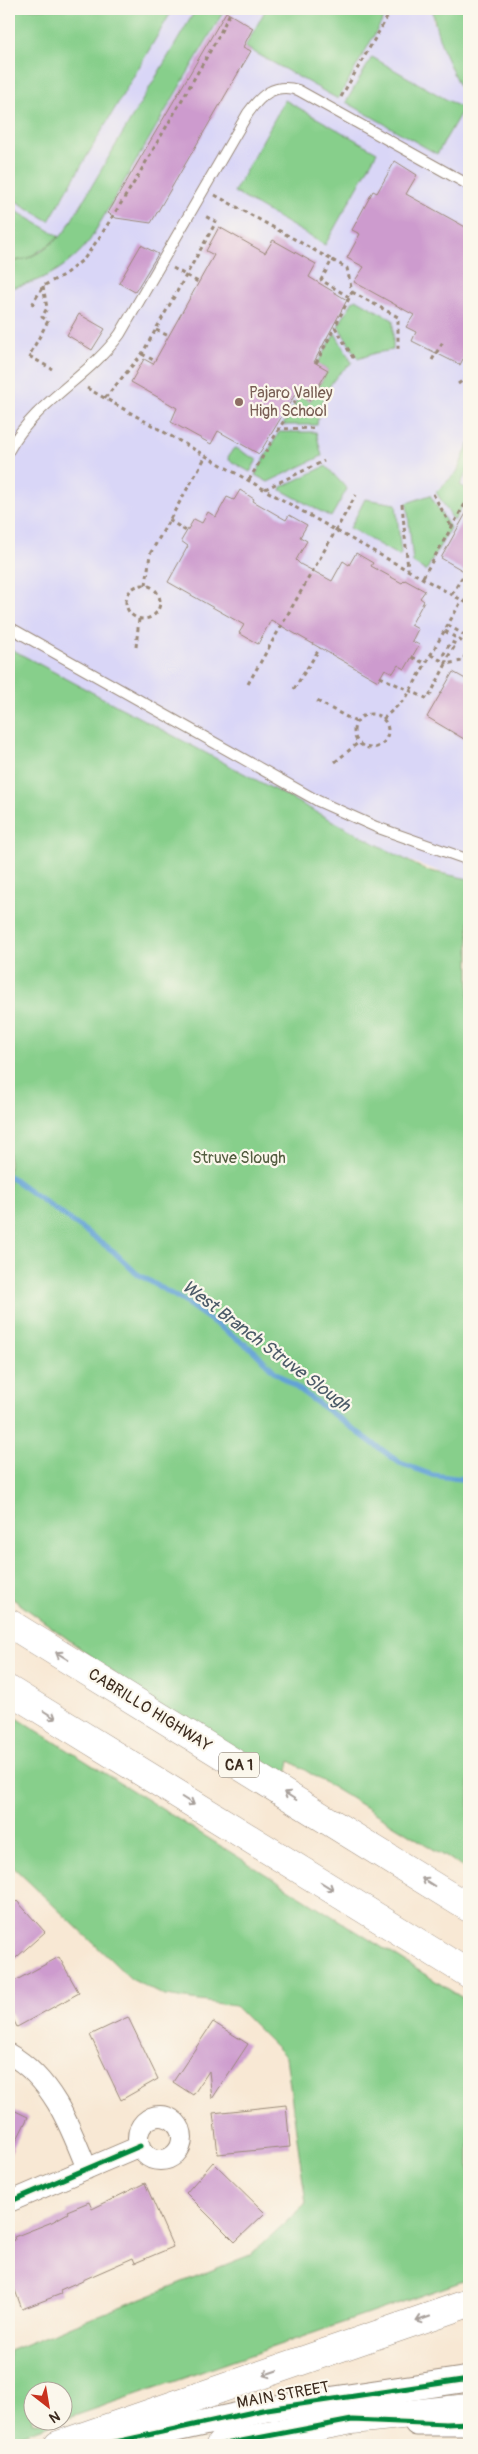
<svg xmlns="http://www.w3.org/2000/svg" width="478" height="2454" viewBox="0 0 478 2454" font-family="Pangolin,sans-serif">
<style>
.built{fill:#d9d6f7}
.green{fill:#87cf8b;stroke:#617c54}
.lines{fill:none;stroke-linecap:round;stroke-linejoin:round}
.stream{stroke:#63a3d6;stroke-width:5.5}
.building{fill:#cd9bce}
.service-casing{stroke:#9a8979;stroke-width:12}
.minor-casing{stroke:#9a8979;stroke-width:22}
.tertiary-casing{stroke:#9a8979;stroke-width:27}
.primary-casing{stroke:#9a8979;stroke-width:29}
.motorway-casing{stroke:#9a8979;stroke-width:29}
.path{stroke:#9a8979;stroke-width:3;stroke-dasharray:4 4;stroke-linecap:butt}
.service{stroke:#fff;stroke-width:10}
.minor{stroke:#fff;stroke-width:20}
.tertiary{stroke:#fff;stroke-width:25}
.primary{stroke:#fff;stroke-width:28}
.motorway{stroke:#fff;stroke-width:28}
.cycleway-casing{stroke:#fbf7ec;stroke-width:8}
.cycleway{stroke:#00873e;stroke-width:5}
.oneway{stroke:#a79f9a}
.education-dot{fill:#8d6e63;stroke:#fbf7ec;stroke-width:2}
.labels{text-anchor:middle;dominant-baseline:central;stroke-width:4.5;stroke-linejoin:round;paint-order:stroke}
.shield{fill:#fbf7ec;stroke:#75685c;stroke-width:1}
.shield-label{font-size:15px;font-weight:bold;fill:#3b2a1e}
.education-label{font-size:16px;fill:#785e54;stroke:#fbf7ec;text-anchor:start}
.park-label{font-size:16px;fill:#525c3f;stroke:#fbf7ec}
.street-label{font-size:16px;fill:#3b2a1e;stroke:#fbf7ec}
.water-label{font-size:18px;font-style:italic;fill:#4b5a68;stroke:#fbf7ec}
</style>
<rect width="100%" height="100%" fill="#fbf7ec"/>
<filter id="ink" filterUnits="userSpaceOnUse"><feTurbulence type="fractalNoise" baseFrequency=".02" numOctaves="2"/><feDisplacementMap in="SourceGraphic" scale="10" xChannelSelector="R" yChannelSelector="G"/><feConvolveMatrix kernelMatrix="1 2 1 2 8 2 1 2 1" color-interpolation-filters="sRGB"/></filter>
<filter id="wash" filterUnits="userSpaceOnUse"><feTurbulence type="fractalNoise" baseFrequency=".0096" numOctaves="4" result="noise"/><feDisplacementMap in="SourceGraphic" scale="20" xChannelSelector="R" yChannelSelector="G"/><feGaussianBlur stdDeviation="1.12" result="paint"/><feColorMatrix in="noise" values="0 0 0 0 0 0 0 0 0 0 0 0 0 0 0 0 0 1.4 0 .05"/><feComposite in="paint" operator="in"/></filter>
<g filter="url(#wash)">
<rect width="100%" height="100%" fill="#f8e8d4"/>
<!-- built -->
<path class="built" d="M9 9H433V20L459 88 469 105V882L393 855 9 699Z"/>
<!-- green -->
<path class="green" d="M9 9H173L49 221 9 197Z
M196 9H225L90 240C69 267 43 282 9 288V263L25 259 9 262V207L59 236 49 245 26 259 44 250 64 233Z
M266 9H389L338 99 245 47Z
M433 9H469V105C456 82 434 35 433 9Z
M372 57 463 109 437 154 346 102Z
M285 100 377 152 325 245 234 192Z
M356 299 393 320V350L375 353 358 359 338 326 353 301Z
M335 333 352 363C330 378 320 399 317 425H283L300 395 310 401 328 370 317 364Z
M279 432H316L322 456 268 482 255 475Z
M469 443V469L460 485 469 490V494L454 521 436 492 457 472Z
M236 448 257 460 250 472 229 460 228 457 233 449Z
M326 466 347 489 331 517 281 490 282 487Z
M430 495 450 528 426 571 413 563 407 503Z
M365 499 396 504 401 554 399 556 350 528Z
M9 648 425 870 469 879V1871L290 1761 284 1790 178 1720 9 1596Z
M9 1713 469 2002V2279L63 2420 62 2392H32V2422H59L9 2439V2351L250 2255 306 2204 286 2057 235 2006 165 1996 131 1979 9 1863Z"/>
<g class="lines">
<!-- stream -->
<path class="stream" d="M9 1176 113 1251 136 1273 185 1302 253 1350 275 1372 400 1463 432 1475 469 1480"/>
</g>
<g id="blocks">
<!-- building -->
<path class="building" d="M226 12 253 28 243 47 251 51 151 223 116 218 108 213Z
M395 161 417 175 406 194 469 229V362L463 359 460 365 412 341 416 332 406 327 414 315 354 282 364 267 347 258 360 234 352 230 373 191 377 193Z
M219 227 265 253 273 240 316 264 309 277 347 300 314 362 328 370 310 401 296 393 259 454 218 431 211 444 171 422 177 408 131 382 144 359 153 364 214 255 206 251Z
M141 245 158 254 135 292 119 283Z
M79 314 105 329 92 350 67 335Z
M240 490 254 499 253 501 286 520 289 515 307 525 300 537 307 541 296 560 300 564 332 581 343 561 349 565 356 553 373 563 371 566 402 583 405 580 425 591 420 598 424 601 411 625 418 629 412 641 419 645 405 669 398 665 393 673 385 669 378 681 271 620 258 644 239 633 244 625 168 582 188 546 181 541 194 519 202 523 208 512 216 517 227 497 234 500Z
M469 508V574L441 558Z
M453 672 469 681V742L427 717Z
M17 1901 45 1932 9 1964V1908Z
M59 1957 79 1993 17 2027 9 2011V1984Z
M128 2017 158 2079 121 2100 90 2035Z
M213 2022 248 2044 212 2099 209 2071 193 2095 173 2082Z
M286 2105 290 2147 218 2154 213 2113Z
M9 2108 28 2117 9 2156Z
M213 2162 265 2213 235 2242 186 2193Z
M145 2183 173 2247 135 2263 133 2258 60 2290 61 2294 22 2309 9 2274V2243L15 2240 14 2237 52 2222 68 2213 67 2211 89 2202 92 2209Z"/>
</g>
</g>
<g filter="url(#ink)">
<use href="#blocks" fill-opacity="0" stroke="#9a8979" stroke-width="1"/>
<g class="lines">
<!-- service casing -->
<g class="service-casing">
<path id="service" d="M9 450C36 401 88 378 120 334L248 113C261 95 274 83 298 90L469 185
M9 627 318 801 376 827 469 860"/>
</g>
<!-- minor casing -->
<g class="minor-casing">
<path id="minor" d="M9 2054C52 2078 70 2126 87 2169
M138 2138a22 22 0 1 1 44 0a22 22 0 1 1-44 0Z
M9 2202 140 2146"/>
</g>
<!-- tertiary casing -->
<g class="tertiary-casing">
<path id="tertiary" d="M417 2423H469
M102 2445 267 2409 469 2379"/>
</g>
<!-- primary casing -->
<g class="primary-casing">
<path id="primary" d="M220 2445 352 2420 469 2408"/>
</g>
<!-- motorway casing -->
<g class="motorway-casing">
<path id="motorway" d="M9 1623 469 1908
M9 1690 469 1974
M58 2445 469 2303"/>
</g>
<!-- path -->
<path class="path" d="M341 97 392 9
M215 195 332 260
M173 268 198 282
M43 286 47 308 42 317 48 321 29 356 52 369
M352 292 398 317V350
M349 297 321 280 332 260 347 268 352 292 335 327 355 361
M32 305 43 286 65 274 84 259 101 235 135 181 217 39 232 9
M156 330 169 336
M142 354 155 361
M432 360 444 340
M316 363 335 327
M458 384 469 376
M87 388 335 530 469 604
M105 398 142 354 216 222 205 216
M277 429 316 428
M249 480 299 395
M265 489 324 461
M433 494 451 526
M402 504 408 569
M169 520 186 531
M423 577 469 497
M126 602a17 17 0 1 1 34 0a17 17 0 1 1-34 0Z
M146 585 150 554 206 456
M452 594 469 566
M448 625 469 638
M445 631 469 646
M136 647 139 619
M431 655 440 660 451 642 456 644 446 660V664
M412 657 426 664
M380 677 428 699 446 664 462 661 469 649
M248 684 356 495
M294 689 320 648
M317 701 356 722
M354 731a17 17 0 1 1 34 0a17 17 0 1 1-34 0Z
M383 719 406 698 462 600
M335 762 358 743"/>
<!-- service -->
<use href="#service" class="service"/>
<!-- minor -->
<use href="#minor" class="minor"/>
<!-- tertiary -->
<use href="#tertiary" class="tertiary"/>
<!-- primary -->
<use href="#primary" class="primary"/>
<!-- motorway -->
<use href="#motorway" class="motorway"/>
<!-- cycleway casing -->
<g class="cycleway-casing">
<path id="cycleway" d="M9 2202 140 2146
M102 2445 267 2409 469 2379
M220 2445 352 2420 446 2424 469 2423"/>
</g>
<!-- cycleway -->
<use href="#cycleway" class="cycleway"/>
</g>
<!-- one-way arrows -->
<defs><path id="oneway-shaft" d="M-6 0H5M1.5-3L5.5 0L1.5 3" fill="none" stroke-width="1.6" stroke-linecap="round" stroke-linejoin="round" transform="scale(1.25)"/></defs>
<g class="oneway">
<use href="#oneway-shaft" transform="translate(62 1656) rotate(-148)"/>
<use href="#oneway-shaft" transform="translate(50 1715) rotate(32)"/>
<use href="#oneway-shaft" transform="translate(290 1796) rotate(-148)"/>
<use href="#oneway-shaft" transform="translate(188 1801) rotate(32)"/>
<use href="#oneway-shaft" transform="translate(428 1882) rotate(-148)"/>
<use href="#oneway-shaft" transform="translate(327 1886) rotate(32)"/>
<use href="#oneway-shaft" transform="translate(423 2319) rotate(161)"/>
<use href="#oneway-shaft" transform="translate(270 2373) rotate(161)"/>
</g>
</g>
<!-- markers -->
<circle class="education-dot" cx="239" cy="402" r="5"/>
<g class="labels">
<!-- shield labels -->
<rect class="shield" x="219" y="1752.5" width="40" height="25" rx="4"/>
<g class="shield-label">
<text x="239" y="1765">CA 1</text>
</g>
<!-- education labels -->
<g class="education-label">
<text x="249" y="393">Pajaro Valley<tspan x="249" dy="18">High School</tspan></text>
</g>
<!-- park labels -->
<g class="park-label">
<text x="239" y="1158">Struve Slough</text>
</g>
<!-- street labels -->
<g class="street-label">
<text transform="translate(150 1710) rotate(32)">CABRILLO HIGHWAY</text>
<text transform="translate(283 2395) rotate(-10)">MAIN STREET</text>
</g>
<!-- water labels -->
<g class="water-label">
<text transform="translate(266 1346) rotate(37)">West Branch Struve Slough</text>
</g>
</g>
<!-- margin -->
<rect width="478" height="2454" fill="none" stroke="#fbf7ec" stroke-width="30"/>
<!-- north arrow -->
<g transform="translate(48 2406) rotate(149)"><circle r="24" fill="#fbf7ec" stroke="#aea59a"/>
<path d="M0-4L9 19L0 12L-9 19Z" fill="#c8321e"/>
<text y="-8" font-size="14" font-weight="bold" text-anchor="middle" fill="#3b2a1e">N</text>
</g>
</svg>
